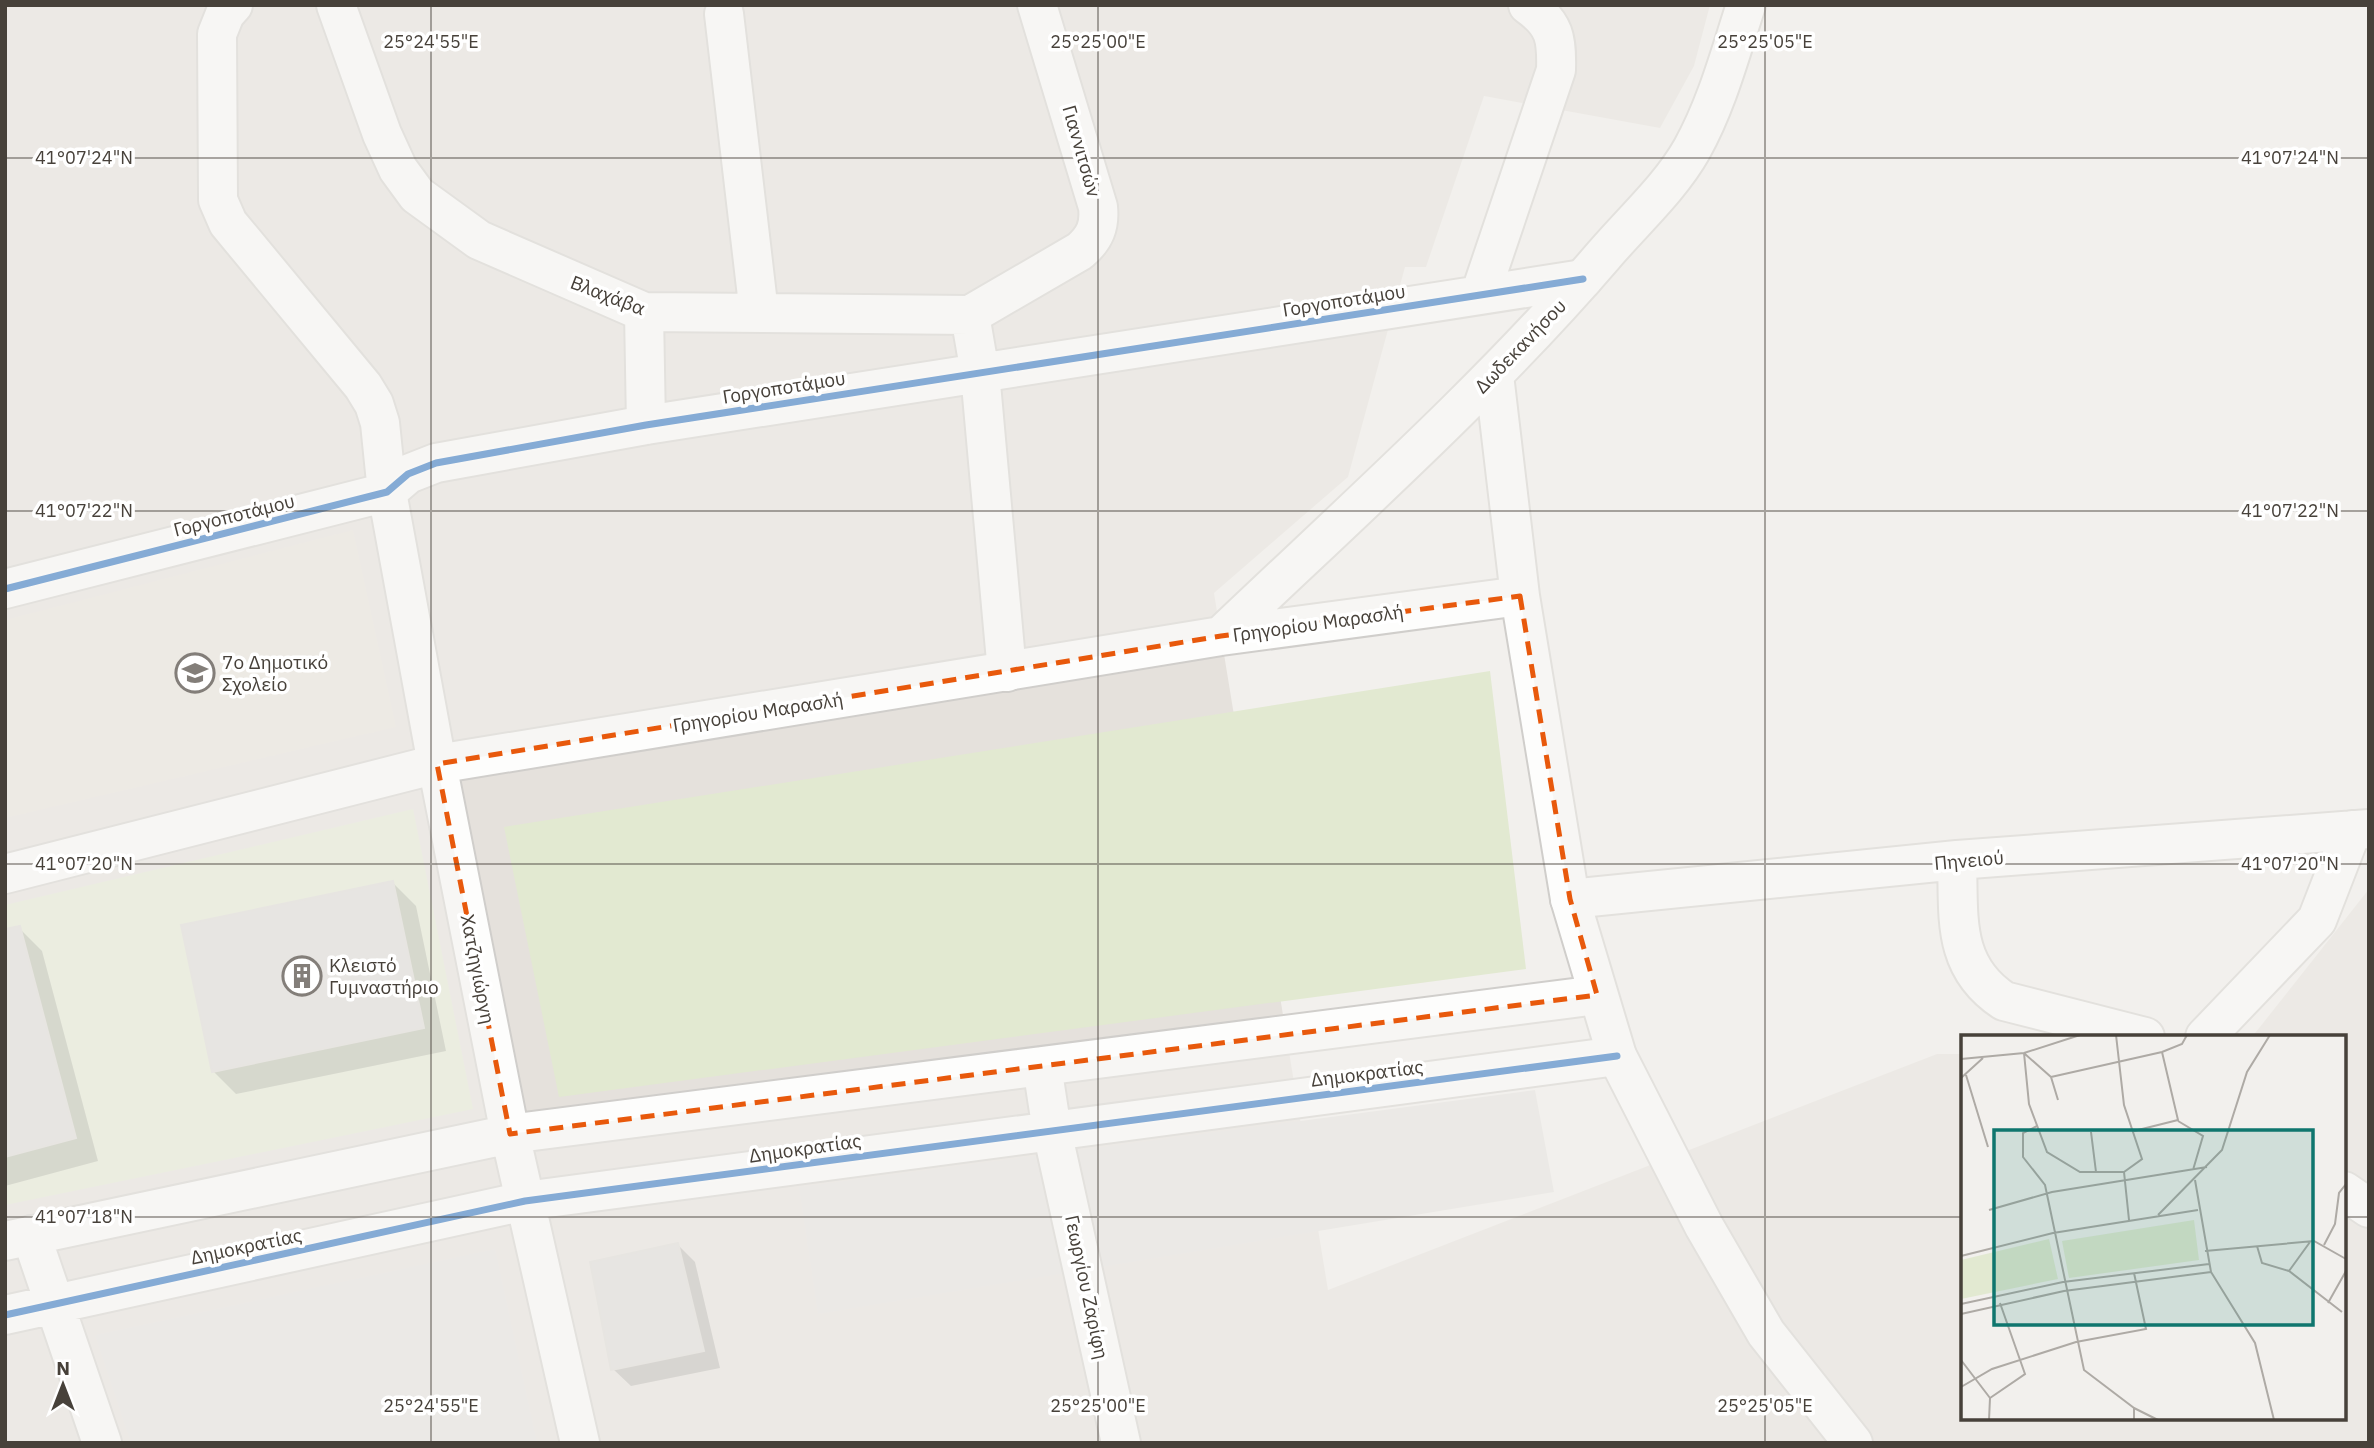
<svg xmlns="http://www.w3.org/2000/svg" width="2374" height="1448" viewBox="0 0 2374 1448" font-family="'IBM Plex Sans',sans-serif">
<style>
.residential{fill:#e5e1dc}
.education{fill:#e7e2da}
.green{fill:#e2e9d1}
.parking{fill:#e3e1de}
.shadow{fill:#0003}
.building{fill:#dad7d4;stroke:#dad7d3;stroke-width:2}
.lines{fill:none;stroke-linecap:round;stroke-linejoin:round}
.minor-casing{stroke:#d0cecb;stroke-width:42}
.tertiary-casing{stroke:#d0cecb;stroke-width:42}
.minor{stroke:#fdfdfc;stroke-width:38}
.tertiary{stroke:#fdfdfc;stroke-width:38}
.cycleway-casing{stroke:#fff;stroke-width:11}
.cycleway{stroke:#0057b8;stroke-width:7}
.marked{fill:none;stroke:#e8590c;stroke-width:5;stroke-dasharray:14 9;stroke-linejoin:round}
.ticks{fill:none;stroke:#47413a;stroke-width:2;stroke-opacity:0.45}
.labels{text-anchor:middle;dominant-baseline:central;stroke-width:7;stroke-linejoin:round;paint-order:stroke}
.street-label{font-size:19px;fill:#47413a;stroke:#fff}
.poi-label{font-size:19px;fill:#47413a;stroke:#fff;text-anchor:start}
.inset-road{fill:none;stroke:#aeaaa5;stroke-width:2}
.view{fill:#0f766e;fill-opacity:0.15;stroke:#0f766e;stroke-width:3.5}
.inset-edge{fill:none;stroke:#47413a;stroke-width:3.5}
.ticks-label{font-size:18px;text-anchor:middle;fill:#47413a;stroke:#fff;stroke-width:7;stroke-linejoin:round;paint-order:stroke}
</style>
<rect width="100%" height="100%" fill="#f2f0ed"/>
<!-- residential -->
<path class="residential" d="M5 5H1710L1694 66 1660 128 1484 96 1426 267H1405L1348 477 1214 593 1328 1290 1937 1054H1963V1418H2344V1037H2252L2369 889V1443H5Z"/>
<!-- education -->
<path class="education" d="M353 530 396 727 5 818V620Z"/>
<!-- green -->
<path class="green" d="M1490 671 1526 969 559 1097 504 827Z
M413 809 473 1109 5 1205V905Z"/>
<!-- parking -->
<path class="parking" d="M1535 1090 1554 1192 818 1314 799 1187Z
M495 1249 537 1443H131L95 1335Z"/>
<!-- shadow -->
<path class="shadow" d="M393 883 416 906 446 1051 236 1094 213 1071Z
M19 928 42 951 98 1161 5 1186V931Z
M677 1244 695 1262 720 1368 631 1386 613 1369Z"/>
<!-- building -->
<path class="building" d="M393 881 424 1028 212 1072 181 925Z
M20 926 76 1138 5 1157V929Z
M678 1243 704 1351 611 1370 590 1262Z"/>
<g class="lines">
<!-- minor casing -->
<g class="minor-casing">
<path id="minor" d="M233 5 225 14 217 34 218 200 228 223 363 386 374 404 380 423 387 492 437 764 510 1134 580 1443
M336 5 382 134 398 169 417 195 479 240 644 312 970 315 980 373 1007 672
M724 14 759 313
M1480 295 1556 70C1557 39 1555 24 1528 5
M644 312 646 425
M970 315 1080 251C1095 238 1100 226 1098 207L1037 5
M5 589 387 492 408 474 436 463 646 425 1583 279
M1957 860C1959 916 1951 966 2004 1001L2145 1037
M1570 899 1957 860 2369 829
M2205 1037 2317 920 2352 830
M1042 1066 1052 1131 1121 1443
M2344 1191 2369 1208
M31 1235 102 1443
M5 1241 510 1134 1597 995
M5 1315 525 1201 1617 1056"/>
</g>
<!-- tertiary casing -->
<g class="tertiary-casing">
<path id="tertiary" d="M1494 375 1520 596 1570 899 1617 1056 1704 1226 1766 1333 1853 1443
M1221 636C1351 512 1487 391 1604 255 1633 221 1670 188 1692 149 1717 104 1730 54 1746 5
M5 874 437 764 1221 636 1520 596"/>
</g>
<!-- minor -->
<use href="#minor" class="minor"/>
<!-- tertiary -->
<use href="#tertiary" class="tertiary"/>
<!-- cycleway casing -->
<g class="cycleway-casing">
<path id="cycleway" d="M5 589 387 492 408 474 436 463 646 425 1583 279
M5 1315 525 1201 1617 1056"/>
</g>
<!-- cycleway -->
<use href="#cycleway" class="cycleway"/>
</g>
<!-- marked area -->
<path d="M0 0H2374V1448H0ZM1520 596 1570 899 1597 995 510 1134 437 764 1221 636Z" fill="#f2f0ed" fill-opacity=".55" fill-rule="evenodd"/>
<path class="marked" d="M1520 596 1570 899 1597 995 510 1134 437 764 1221 636Z"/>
<!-- ticks -->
<path class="ticks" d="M431 5V1443M1098 5V1443M1765 5V1443M5 158H2369M5 511H2369M5 864H2369M5 1217H1963M2344 1217H2369"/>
<!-- icons -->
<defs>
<g id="school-ring" transform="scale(2.0125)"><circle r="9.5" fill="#fff" stroke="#837e79" stroke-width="1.5"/><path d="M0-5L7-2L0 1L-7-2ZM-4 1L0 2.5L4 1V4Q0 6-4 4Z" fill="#837e79"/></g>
<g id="building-ring" transform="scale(2.0125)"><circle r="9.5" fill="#fff" stroke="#837e79" stroke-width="1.5"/><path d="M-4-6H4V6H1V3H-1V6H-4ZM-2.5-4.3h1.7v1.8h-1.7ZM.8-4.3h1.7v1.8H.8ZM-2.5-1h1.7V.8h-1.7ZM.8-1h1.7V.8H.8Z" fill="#837e79"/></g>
</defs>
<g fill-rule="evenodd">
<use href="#school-ring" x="195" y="673"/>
<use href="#building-ring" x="302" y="976"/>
</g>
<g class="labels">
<!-- street labels -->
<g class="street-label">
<text transform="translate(1082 151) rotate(74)">Γιαννιτσών</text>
<text transform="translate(608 295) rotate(21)">Βλαχάβα</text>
<text transform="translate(1344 300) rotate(-9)">Γοργοποτάμου</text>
<text transform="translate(1520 346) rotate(-46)">Δωδεκανήσου</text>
<text transform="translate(784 387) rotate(-9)">Γοργοποτάμου</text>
<text transform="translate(234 515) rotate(-14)">Γοργοποτάμου</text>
<text transform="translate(1318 623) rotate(-8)">Γρηγορίου Μαρασλή</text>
<text transform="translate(758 712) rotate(-9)">Γρηγορίου Μαρασλή</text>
<text transform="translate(1969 860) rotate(-5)">Πηνειού</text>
<text transform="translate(478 969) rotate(79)">Χατζηγιώργη</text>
<text transform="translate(1367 1073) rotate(-7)">Δημοκρατίας</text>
<text transform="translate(805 1148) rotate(-8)">Δημοκρατίας</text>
<text transform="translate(246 1246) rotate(-12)">Δημοκρατίας</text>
<text transform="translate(1087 1287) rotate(78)">Γεωργίου Ζαρίφη</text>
</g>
<!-- poi labels -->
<g class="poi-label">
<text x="222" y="662">7ο Δημοτικό<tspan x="222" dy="22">Σχολείο</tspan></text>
<text x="329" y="965">Κλειστό<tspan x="329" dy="22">Γυμναστήριο</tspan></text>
</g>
</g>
<!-- overview -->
<g transform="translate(1961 1035)">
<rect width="385" height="385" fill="#f2f0ed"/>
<path d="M233 185 238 225 108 243 101 206ZM88 204 97 244 0 264V225Z" fill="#e2e9d1"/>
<path class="inset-road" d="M155 0 163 70 181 124 163 137M63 18 68 69 86 117 119 137H163L168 185M64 19 90 42M0 24 63 18 119 0M5 40 27 112M90 42 201 17 221 9 226 0M90 42 97 65M0 43 22 23M217 86 242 101 232 135M76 91 62 98V122L84 150 123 335 173 373V385M173 96 217 85 201 17M130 97 135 137M234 145 250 237 294 308 313 385M28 175 91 157 246 132M197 180 261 115 286 37 309 0M363 210 374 189 378 158 385 149M296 211 301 228 328 236 381 277M244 216 353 206 385 224M0 221 92 198 237 175M328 236 349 207M367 268 385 236M0 269 102 247 248 229M0 279 103 256 250 237M0 325 29 363M0 352 31 334 115 307 185 294 173 238M29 363 64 339 39 268M173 373 197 385M28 385 29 363"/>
<path class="view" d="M33 95H352V290H33Z"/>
<rect width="385" height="385" class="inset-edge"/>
</g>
<g class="ticks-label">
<text x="431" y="48">25°24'55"E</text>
<text x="1098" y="48">25°25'00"E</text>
<text x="1765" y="48">25°25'05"E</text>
<text x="84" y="164">41°07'24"N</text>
<text x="2290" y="164">41°07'24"N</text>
<text x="84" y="517">41°07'22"N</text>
<text x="2290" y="517">41°07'22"N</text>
<text x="84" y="870">41°07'20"N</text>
<text x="2290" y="870">41°07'20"N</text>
<text x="84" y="1223">41°07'18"N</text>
<text x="431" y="1412">25°24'55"E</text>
<text x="1098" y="1412">25°25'00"E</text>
<text x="1765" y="1412">25°25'05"E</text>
</g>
<!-- border -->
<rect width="2374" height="1448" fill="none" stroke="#47413a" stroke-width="14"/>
<!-- north arrow -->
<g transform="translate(63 1385)" stroke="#ffffff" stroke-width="5" paint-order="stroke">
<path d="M0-5L12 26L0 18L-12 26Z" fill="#47413a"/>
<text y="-10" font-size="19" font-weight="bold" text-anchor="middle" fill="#47413a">N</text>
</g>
</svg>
